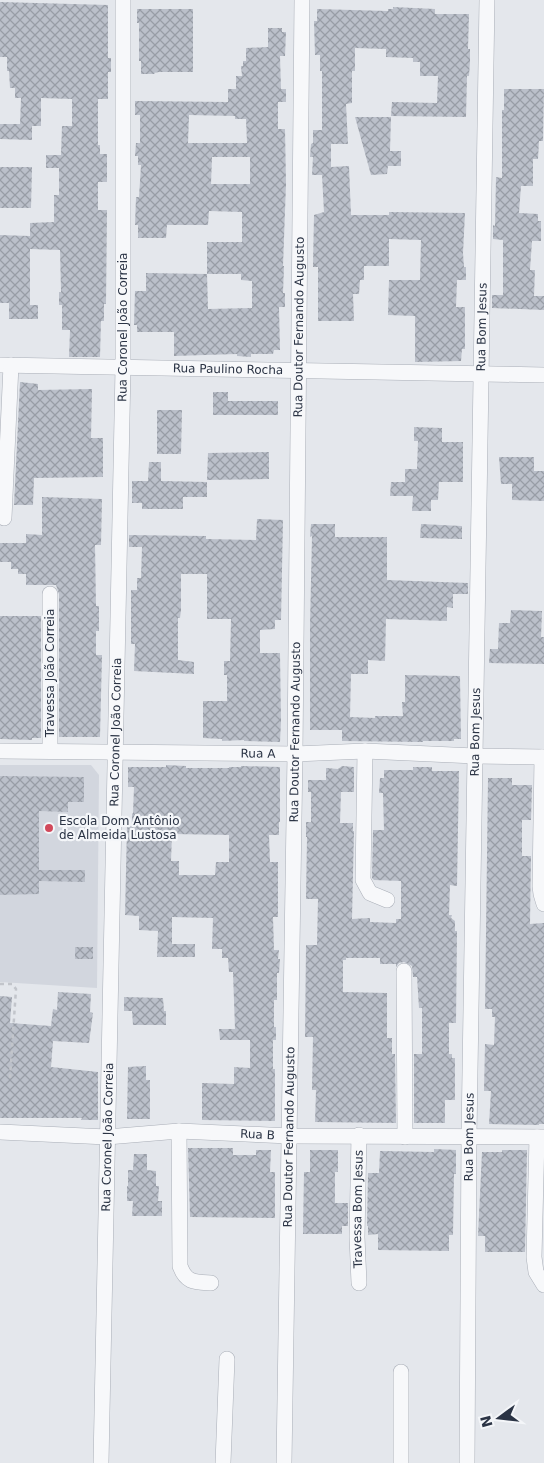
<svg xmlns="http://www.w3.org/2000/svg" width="544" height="1463" viewBox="0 0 544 1463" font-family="'DejaVu Sans',sans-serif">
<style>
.built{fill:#d2d6de}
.building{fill:url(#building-cross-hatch);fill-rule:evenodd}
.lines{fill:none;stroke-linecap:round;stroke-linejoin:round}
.minor-casing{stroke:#a9aeb7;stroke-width:16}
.path{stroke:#c2c5cb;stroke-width:2.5;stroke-dasharray:4 4;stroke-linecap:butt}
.minor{stroke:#f7f8fa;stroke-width:15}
.poi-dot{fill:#d1495b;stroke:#f4f6f9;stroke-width:2}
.labels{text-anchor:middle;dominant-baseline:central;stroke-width:4.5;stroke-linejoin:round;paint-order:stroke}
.street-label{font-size:12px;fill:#2b3445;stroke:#f4f6f9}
.poi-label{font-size:12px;fill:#2b3445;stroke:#f4f6f9;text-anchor:start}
</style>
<defs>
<pattern id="building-cross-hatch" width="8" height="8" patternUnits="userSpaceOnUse" patternTransform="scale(1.25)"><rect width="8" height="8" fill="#bbc0ca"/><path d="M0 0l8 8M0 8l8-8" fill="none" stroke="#989da6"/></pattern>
</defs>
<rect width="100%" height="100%" fill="#e4e7ec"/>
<!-- built -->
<path class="built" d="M0 765H91L99 775 97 988 0 982Z"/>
<!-- building -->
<path class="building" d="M0 2 108 5V58H111V72H108V99H98V145H100V154H107V182H98V210H107L106 304H104V321H101L100 357H69L70 330H62V305H59V292H61L60 250 30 249V305H38V319H9V303H0V235L30 236V223L54 222V195H59V168H46V155H61L62 126H72V99L41 98V126H32V140L0 139V124H20L21 98H15V88H10L9 71H7V57H0Z
M393 7 435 9V14H469L468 49H470V62L469 76H467L466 117 391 116 392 102 437 103 438 76H420V62H413V58L386 57V49L355 48V71H352V103L346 104 348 144H331V167L349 166 351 215H389V212L465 213 463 253 464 267H466V280H457L456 307H465V349H462L461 361 415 362V316L388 315 389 280H420L421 240 389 239V266H364V280H360L359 294H353L354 321H318V267H313L314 215 324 212 322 175H312L313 157H310L311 144 313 143V130H322V71H320V55H315L314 21H317V9L388 11V9H393Z
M137 9H193V72H159L154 73 155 74H141V61H139V23H137Z
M268 28H282V32H286L285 56H280L281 89H286V102H278V129H285L286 184 283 266H284L283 293H285V307H279L280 350H274L273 354H251V357L237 356V354L174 356V332H137V325H134L135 291H146V273L207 274 208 309 252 308V281L241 280V274H207V242H242V212L209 211 208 225H167L166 238H138V225H135L136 197H139L141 165H138V156H135L136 143H140V115H135V101L228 102V89H236V76H242L241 66H243V61H246V48L268 47ZM189 115 235 116V119H246L247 143H188ZM212 157H250V184H211Z
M504 89H544L543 141H539L538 159H533V186H521L519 213 538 214V221H541V241H532L530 270H535L534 296H544V310L492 308V295H503V240L493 239V225L495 226 496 177 502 178V110H504Z
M355 117H391L390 151H401V166H388L387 174 371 175Z
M0 167H32L31 208H0Z
M20 382 38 384V390L92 389 91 438H103V477L34 478 33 505H14Z
M213 392H228V401H278V415H213Z
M157 410H182L181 454H157Z
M414 427 442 428V442H463V482H439L438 500H431V511H412L413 496H390L391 482H405V469H417L418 441H414Z
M269 452V479L207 480 208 453Z
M499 457H534V471H544V501L512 500V484H501Z
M149 462H161V481L207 482V497H183V509H142V503H132V481H148Z
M42 497 102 499 101 545H95L96 606H99V631H96V655H102L100 737H59V594L56 585H26V574H18V569H11V562H0V543H26V534L42 535Z
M257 519 283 520 281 620H275V629L260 630V653H280L281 721 280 742 244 741V740L222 741V739L203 738V701H227V675H224V661H230L231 619H207V574H181V610L180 618H178V660L194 662V674L134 671 135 644H131V590H137V578H141L142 547H129V535L206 536V539L256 540Z
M311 524H335V537H387V580L468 583V594H453V608L447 607V621L386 619 385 661 368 660V674H351L350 717 375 718V716H403L402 702H405V675L460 676 461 739H454V741H423V742L342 741V730H310V624L312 536 310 537Z
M421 524 462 526V539L420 538Z
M511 610 542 611 541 637H544V664L489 663 490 649H498L499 623H510Z
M0 616H41V738H32V740L0 739Z
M166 765 186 766V768H229V767H241V766L280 767V822H279V835H269L270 862H278V917H273L274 950H279L278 959H280L279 973H277V1000H274V1027H276V1040H273V1069H275V1121L202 1120V1083L234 1084V1067L250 1068V1040H220L219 1029H235L233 972H229L228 958H222V949H212L213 918 172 917V944H195V957H157L158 931 139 930V916L125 915 127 826H132V813L133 814 134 787H128V767H166ZM172 834 229 835V862H216L215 875H179V861H171Z
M342 766 354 767V792H341L340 823H353V831H354L352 919 370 918V922L396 923V919H401V881L374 880 372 878 373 830H384L383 793H379L380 778H384V770H413V767H432V771H459L457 886 450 885 449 915H452L451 918 455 921V931H457L456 1023H449V1054H452V1058H455V1100H445V1123H414V1054H422V1008H419L417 977H413L412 966 404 962 399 963 396 967V964H380V958H346V960H343V992L387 993V1038H392V1054H395L396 1123 315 1122 316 1090H312L313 1037H305L306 945H317L318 899H306L307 837H306V822H311V792H308V780H326V768L338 769Z
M0 776 84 777V802H68V812L39 811V870H85V882L39 881V894L0 895Z
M488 778H512V785H532L531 820H522V856H531L530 924 544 923V1124H539V1125L489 1124 491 1091H484L485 1044 494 1045 495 1017H492V1009H485Z
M75 947H93V959H75Z
M58 992 91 994 90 1012 93 1013 89 1043 53 1041 51 1067 98 1072V1120H81L82 1118H0V996L12 997 10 1023 51 1026 53 1009 57 1010Z
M124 997 163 998 164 1011H166V1025H133L132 1011H124Z
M146 1066V1080H150V1119H127L128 1067Z
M188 1148H233V1155H256V1150H271L270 1172H275V1218L190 1217Z
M434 1149 456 1150V1174H454L453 1235H449V1251L378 1250V1234L368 1235V1226H367L368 1173H379L380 1151 434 1152Z
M310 1150H338V1172H335V1203H348V1226H342V1234H303L304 1172H310Z
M502 1150H527L525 1252H485V1236H478L482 1152H502Z
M134 1154H147V1170L156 1171V1186H159L158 1201H162V1216H132L133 1201H127V1186H128V1170H133Z"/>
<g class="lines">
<!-- minor casing -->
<g class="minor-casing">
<g id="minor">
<path id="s1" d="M0 365 544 375"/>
<path d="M4 518 11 365"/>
<path id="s2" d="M0 751 295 754 365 751 475 756 544 757"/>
<path d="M50 751V594"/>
<path d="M365 751 363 880 370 893 387 900"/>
<path d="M542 757 540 886 541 894 544 904"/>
<path d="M404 971 405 1137"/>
<path d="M179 1131 180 1266C186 1283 195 1282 211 1283"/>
<path id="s3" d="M0 1132 107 1137 179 1131 290 1136 544 1137"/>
<path d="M537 1137 534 1257 536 1272 544 1285"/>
<path id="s4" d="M359 1283 357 1237 359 1135"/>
<path d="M401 1372V1463"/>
<path id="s5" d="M101 1463 123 368V0"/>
<path d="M223 1463 227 1359"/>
<path id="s6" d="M284 1463 295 754 302 0"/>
<path id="s7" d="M467 1463 469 1135 487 0"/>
</g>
</g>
<!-- path -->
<path class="path" d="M0 984H12L16 989 10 1078"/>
<!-- minor -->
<use href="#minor" class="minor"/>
</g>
<!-- markers -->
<circle class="poi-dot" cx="49" cy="828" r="5"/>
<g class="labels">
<!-- street labels -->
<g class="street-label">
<text stroke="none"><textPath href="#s5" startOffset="1136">Rua Coronel João Correia</textPath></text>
<text stroke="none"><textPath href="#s6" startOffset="1136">Rua Doutor Fernando Augusto</textPath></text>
<text stroke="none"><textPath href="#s7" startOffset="1136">Rua Bom Jesus</textPath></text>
<text stroke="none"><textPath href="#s1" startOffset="228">Rua Paulino Rocha</textPath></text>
<text transform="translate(50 673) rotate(-90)">Travessa João Correia</text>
<text stroke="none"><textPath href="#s7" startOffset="731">Rua Bom Jesus</textPath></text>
<text stroke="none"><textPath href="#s5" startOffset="731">Rua Coronel João Correia</textPath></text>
<text stroke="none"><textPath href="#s6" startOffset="731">Rua Doutor Fernando Augusto</textPath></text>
<text stroke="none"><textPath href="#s2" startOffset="258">Rua A</textPath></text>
<text stroke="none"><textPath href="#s3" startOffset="258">Rua B</textPath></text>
<text stroke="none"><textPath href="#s5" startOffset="326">Rua Coronel João Correia</textPath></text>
<text stroke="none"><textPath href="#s6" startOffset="326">Rua Doutor Fernando Augusto</textPath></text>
<text stroke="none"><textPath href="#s7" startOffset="326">Rua Bom Jesus</textPath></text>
<text stroke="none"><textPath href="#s4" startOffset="74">Travessa Bom Jesus</textPath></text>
</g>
<!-- poi labels -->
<g class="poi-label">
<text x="59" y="821">Escola Dom Antônio<tspan x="59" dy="14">de Almeida Lustosa</tspan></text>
</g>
</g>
<!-- north arrow -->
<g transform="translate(499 1418) rotate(255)" stroke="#f4f6f9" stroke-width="4" paint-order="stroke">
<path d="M0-4L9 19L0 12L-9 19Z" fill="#2b3445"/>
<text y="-8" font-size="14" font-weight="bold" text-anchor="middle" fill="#2b3445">N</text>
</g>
</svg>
